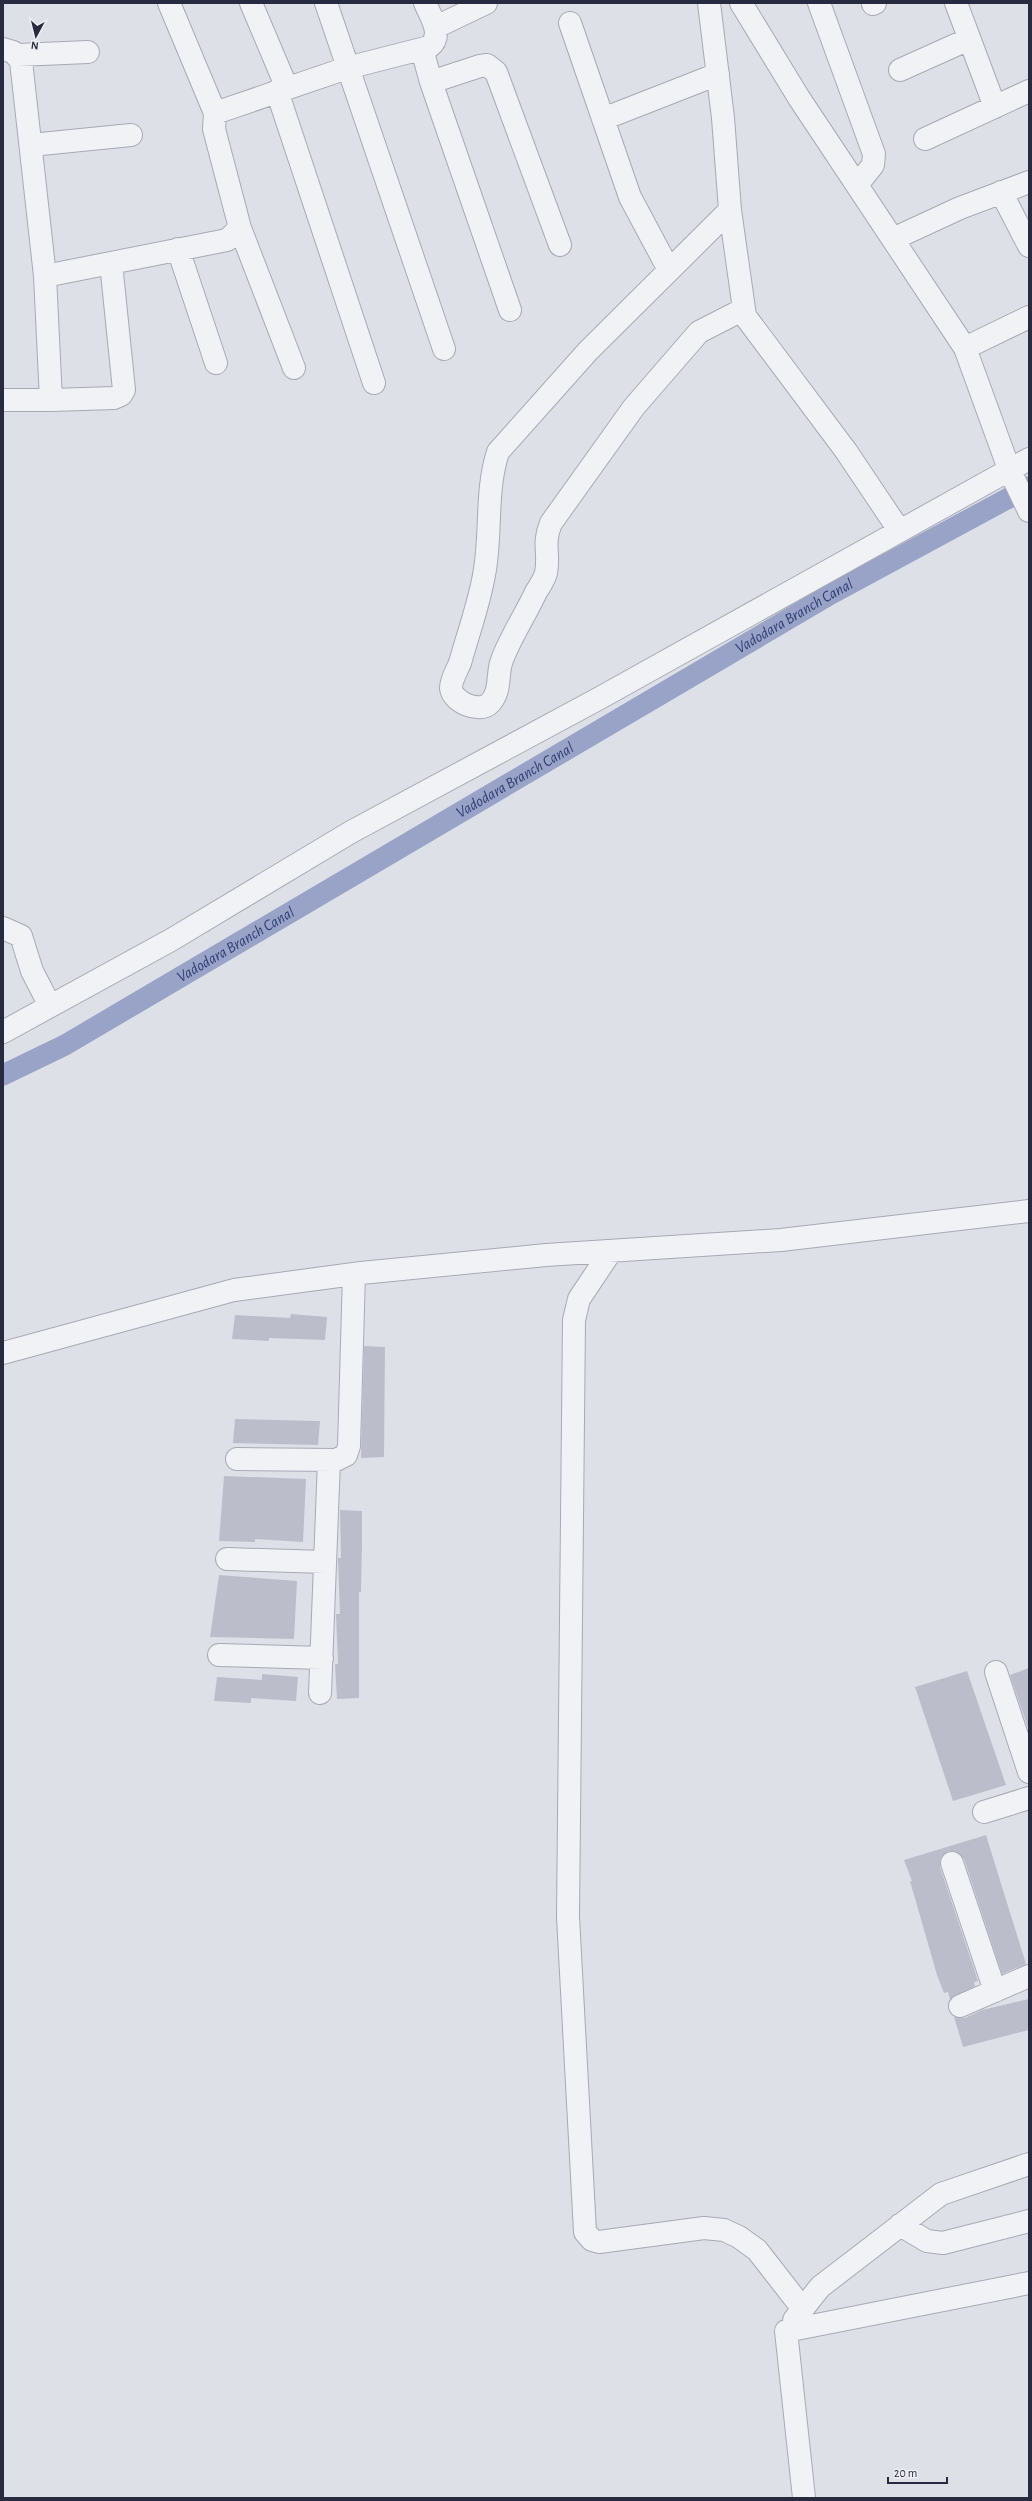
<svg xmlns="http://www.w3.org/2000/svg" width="1032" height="2501" viewBox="0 0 1032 2501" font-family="'Alegreya Sans',sans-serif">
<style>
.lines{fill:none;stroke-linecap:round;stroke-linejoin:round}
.canal{stroke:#99a3c8;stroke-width:21}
.building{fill:#bcbdcb}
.minor-casing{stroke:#a7a9b5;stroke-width:24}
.minor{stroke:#f1f2f6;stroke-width:22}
.labels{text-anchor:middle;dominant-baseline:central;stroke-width:3;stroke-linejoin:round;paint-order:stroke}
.water-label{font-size:16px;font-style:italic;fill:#323e72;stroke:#eeeff5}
</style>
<rect width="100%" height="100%" fill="#dee0e8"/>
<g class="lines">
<!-- canal -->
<path class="canal" id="s1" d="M3 1075 65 1045 831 594 1029 487"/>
</g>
<!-- building -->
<path class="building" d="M291 1314 327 1317 325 1340 269 1338V1341L232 1339 235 1315 290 1318Z
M364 1346 385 1347 384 1457 361 1458Z
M235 1419 320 1421 318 1445 233 1443Z
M224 1476 306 1479 303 1542 255 1539V1542L219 1541Z
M340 1510 362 1511V1544L361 1592H359V1698L337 1699 335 1664H338L336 1614H340L338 1560V1558H341Z
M219 1575 297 1581 294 1639 210 1637Z
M1029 1668V1728H1028L1010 1675Z
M967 1671 1006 1785 953 1801 915 1687Z
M262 1674 298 1677 296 1701 251 1698V1703L214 1701 217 1677 262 1680Z
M986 1835 1026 1964 1002 1974 964 1859 955 1851H948L940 1860V1867L978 1981 974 1982 975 1986 950 1999 948 1992 944 1993 937 1975 910 1881H912L904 1860Z
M1029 1999V2030L963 2047 954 2017 965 2018 982 2010Z"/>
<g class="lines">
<!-- minor casing -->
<g class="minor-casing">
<path id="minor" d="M169 3 215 113
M251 3 287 88
M326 3 444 349
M709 3 723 118 730 210 588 351 498 452C485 492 492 534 484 575 479 604 468 634 460 663 457 670 451 680 451 688 452 702 480 714 490 703 501 691 497 677 501 663 507 643 527 612 536 592 540 586 544 580 546 573 550 553 542 545 551 523L634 407 699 332 744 309
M741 3 799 98 965 348 1009 469 1029 511
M819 3 874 154 873 165 857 185
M956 3 995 107
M873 4 875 3
M570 23 630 197 669 270
M436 27 486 3
M3 49 13 52 21 61 45 276
M422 49 431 82 510 310
M18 55 88 52
M900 70 969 39
M431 82 480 66 487 65 496 72 560 245
M277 91 374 383
M603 119 718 74
M925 139 1029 91
M31 145 131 135
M1001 192 1029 246
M730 210 745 316 846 451 899 530
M240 228 294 368
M893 239 960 208 1029 182
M178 249 216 363
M965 348 1029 317
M3 400H51L45 276 227 240 240 228 214 129 215 113 347 68 429 47C444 36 431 17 425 3
M51 400 114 398 121 395 124 390 111 263
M3 928 21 936 32 971 50 1006
M3 1032 171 940 351 832 598 699 1029 459
M611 1251 579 1299 574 1320 568 1917 585 2232 592 2240 599 2242 704 2228 724 2230 739 2237 757 2250 803 2309
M3 1353 234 1290 361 1273 546 1255 781 1240 1029 1211
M237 1459 336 1460 346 1455 349 1446 354 1274
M227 1559 325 1562
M219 1655 322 1658
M996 1672 1029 1772
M320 1693 329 1460
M984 1812 1029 1798
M952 1863 995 1991
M960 2006 1029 1976
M900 2225 927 2241 943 2243 1029 2221
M794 2320 820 2287 941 2194 1029 2164
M804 2498 786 2331 1029 2283"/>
</g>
<!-- minor -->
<use href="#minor" class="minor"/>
</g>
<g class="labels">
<!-- water labels -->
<g class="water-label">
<text stroke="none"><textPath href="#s1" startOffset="915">Vadodara Branch Canal</textPath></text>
<text stroke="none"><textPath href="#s1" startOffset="591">Vadodara Branch Canal</textPath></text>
<text stroke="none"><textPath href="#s1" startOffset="267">Vadodara Branch Canal</textPath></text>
</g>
</g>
<!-- border -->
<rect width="1032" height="2501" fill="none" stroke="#282a3f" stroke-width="8"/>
<!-- north arrow -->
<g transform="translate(36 36) rotate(187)" stroke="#eeeff5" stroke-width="3" paint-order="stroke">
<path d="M0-3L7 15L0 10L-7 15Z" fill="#282a3f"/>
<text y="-6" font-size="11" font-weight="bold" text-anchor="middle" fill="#282a3f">N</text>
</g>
<!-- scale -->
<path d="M888 2477v6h59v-6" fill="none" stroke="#282a3f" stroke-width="2"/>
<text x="894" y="2477" font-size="12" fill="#282a3f" stroke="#eeeff5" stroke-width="3" paint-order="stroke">20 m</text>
</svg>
